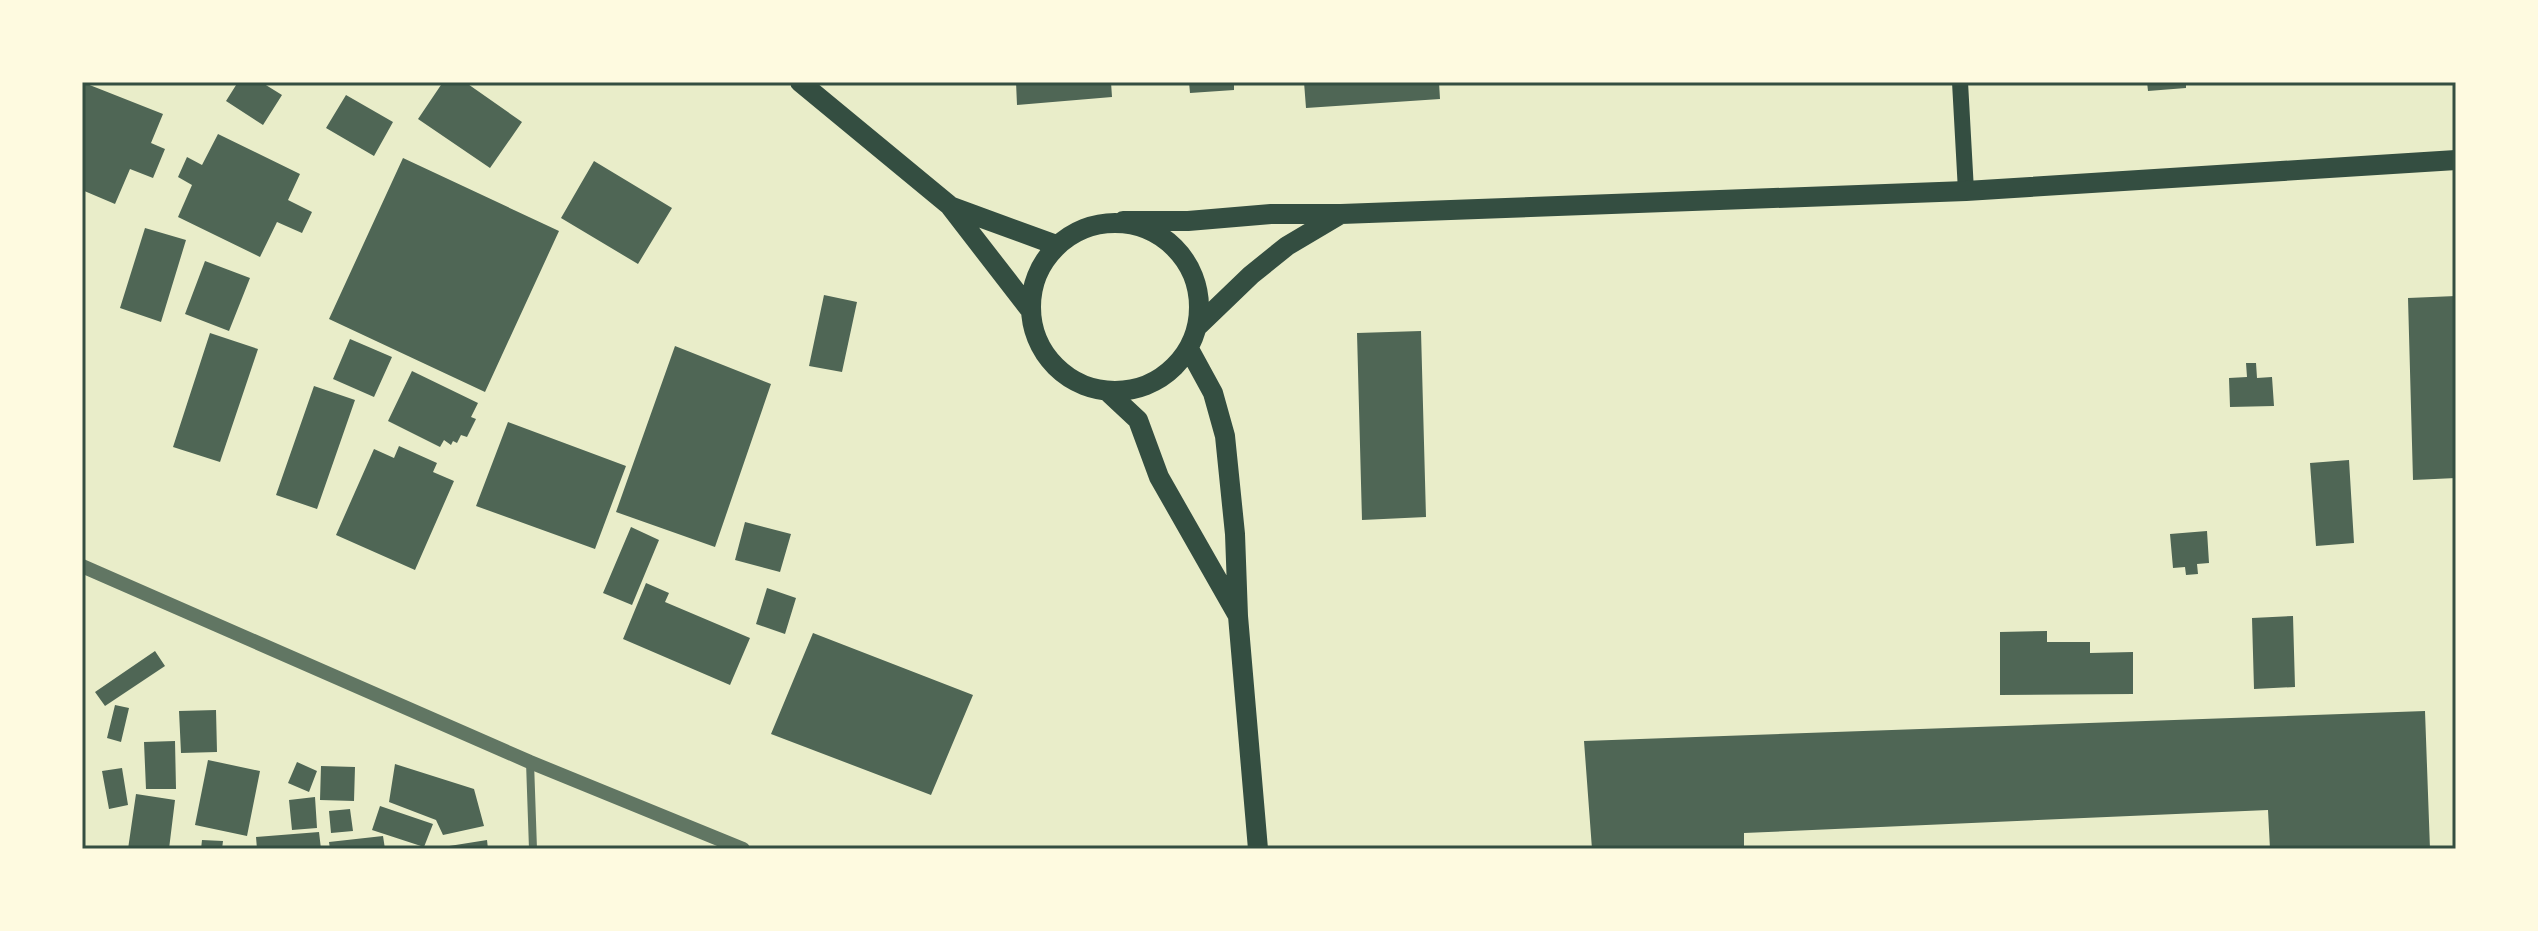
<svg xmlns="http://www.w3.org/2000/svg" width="2538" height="931" viewBox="0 0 2538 931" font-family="'Noto Serif',serif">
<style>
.building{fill:#4f6655}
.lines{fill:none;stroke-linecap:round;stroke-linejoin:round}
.minor{stroke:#617663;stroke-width:8}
.tertiary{stroke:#617663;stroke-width:14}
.secondary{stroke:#344e41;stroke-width:16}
.primary{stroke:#344e41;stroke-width:20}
.neatline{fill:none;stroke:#344e41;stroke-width:3}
</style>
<rect width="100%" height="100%" fill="#e9edc9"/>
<!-- building -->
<path class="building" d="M82 82 163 114 151 143 165 149 153 178 130 169 115 204 82 190Z
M238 82H261L282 95 263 125 226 101Z
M443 82H465L522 122 490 168 418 119Z
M1016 82H1111L1112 97 1017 105Z
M1189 82H1234V90L1190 93Z
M1304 82H1439L1440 99 1306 108Z
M2147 82H2186V88L2148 91Z
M346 95 393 122 374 156 326 128Z
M218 134 300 174 288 200 312 212 302 233 277 222 260 257 178 217 192 185 178 177 187 157 202 165Z
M403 158 559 231 485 392 329 319Z
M594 161 672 208 638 264 561 218Z
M145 228 186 240 161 322 120 308Z
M205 261 250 278 229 331 185 314Z
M824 295 857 302 842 372 809 366Z
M2456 296V478L2413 480 2408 298Z
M1421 331 1426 517 1362 520 1357 333Z
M210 333 258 349 220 462 173 447Z
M350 339 392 357 374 397 333 379Z
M675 346 771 384 715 547 616 512Z
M2246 363H2256L2257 378 2272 377 2274 406 2230 407 2229 378 2247 377Z
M412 371 478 403 471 417 476 419 467 437 461 435 457 443 453 441 451 445 444 440 440 447 388 421Z
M314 386 355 400 317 509 276 495Z
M508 422 626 466 595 549 476 506Z
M399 446 437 463 433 472 454 481 415 570 336 535 374 449 394 458Z
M2349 460 2354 543 2316 546 2310 463Z
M745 522 791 534 780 572 735 560Z
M631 527 659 540 632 605 603 593Z
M2207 531 2209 563 2197 564 2198 574 2186 575 2185 567 2173 568 2170 534Z
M646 583 669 593 665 602 750 638 730 685 623 639Z
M767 588 796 598 785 634 756 624Z
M2293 616 2295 687 2254 689 2252 618Z
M2047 631V642H2090V653L2133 652V694L2000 695V632Z
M813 633 973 695 931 795 771 734Z
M155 651 165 666 105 706 95 692Z
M115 705 129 708 121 742 107 738Z
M216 710 217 752 181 753 179 711Z
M2425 711 2430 849H2270L2268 810 1744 833V849H1592L1584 741Z
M175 741 176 789H146L144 742Z
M208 760 260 771 247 836 195 825Z
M297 762 317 771 309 792 288 783Z
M395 764 474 789 484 826 443 835 436 820 389 802Z
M321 766 355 767 354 801 320 800Z
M122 768 128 805 109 809 102 771Z
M136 794 175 800 169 849H128Z
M315 797 317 828 292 830 289 800Z
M380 806 433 824 424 847 372 830Z
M350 809 353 831 331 833 329 811Z
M319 832 321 849H257L256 837Z
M383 836 385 849H330L329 842Z
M202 840 223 841 222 849H201Z
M487 840 488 849H443V847Z"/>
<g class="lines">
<!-- minor -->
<path class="minor" d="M530 762 533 849"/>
<!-- tertiary -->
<path class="tertiary" d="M82 566 530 762 743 849"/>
<!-- secondary -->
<path class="secondary" d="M1960 82 1966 191"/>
<!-- primary -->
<path class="primary" d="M800 82 949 205 1031 311
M952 207 1056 245
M1123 221H1188L1271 214H1341L1966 191 2456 160
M1031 307a84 84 0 1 1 168 0a84 84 0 1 1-168 0Z
M1198 326 1251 275 1287 246 1341 214
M1189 349 1213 393 1225 436 1235 534 1238 616 1258 849
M1108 392 1138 420 1159 477 1237 614"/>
</g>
<!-- border -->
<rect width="2538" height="931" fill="none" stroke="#fefae0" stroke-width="168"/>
<rect x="84" y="84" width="2370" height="763" class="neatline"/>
</svg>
